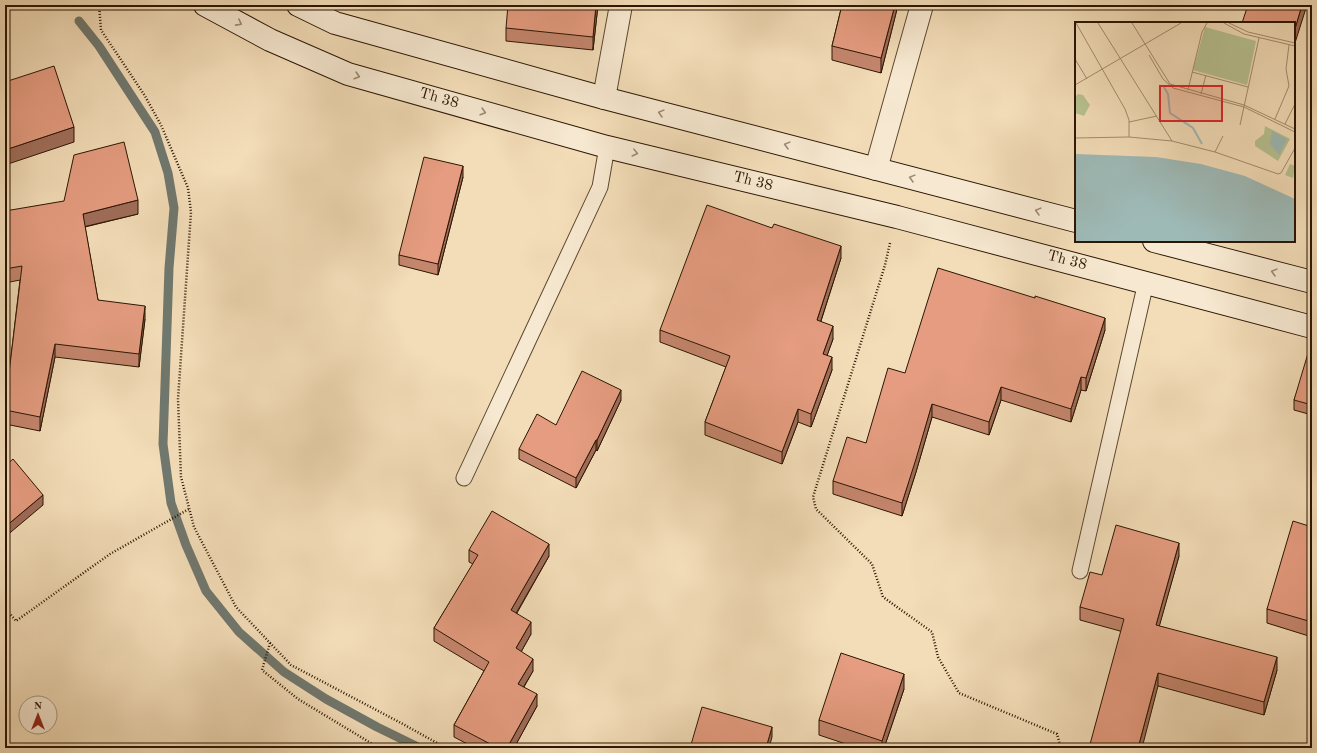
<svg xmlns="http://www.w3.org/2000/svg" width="1317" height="753" viewBox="0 0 1317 753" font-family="'Old Standard TT',serif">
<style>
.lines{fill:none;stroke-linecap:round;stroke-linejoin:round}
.stream{stroke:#70786f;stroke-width:9}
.lane-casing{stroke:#5d4830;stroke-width:17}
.street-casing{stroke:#5d4830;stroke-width:24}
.secondary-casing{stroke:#2b1602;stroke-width:24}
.path{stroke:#2b1602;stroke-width:2.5;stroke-dasharray:1 2;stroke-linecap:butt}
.lane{stroke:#f7e9d1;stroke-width:15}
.street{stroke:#f7e9d1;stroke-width:22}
.secondary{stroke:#f7e9d1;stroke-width:22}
.wall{fill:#c5866e;stroke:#2b1602}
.shaded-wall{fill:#a06d5a;stroke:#2b1602}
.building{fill:#e59c80;stroke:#2b1602}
.oneway{stroke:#9b8a74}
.labels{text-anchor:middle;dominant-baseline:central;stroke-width:3;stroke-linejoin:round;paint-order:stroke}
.street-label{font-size:15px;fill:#2b1602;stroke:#f7e9d1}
.inset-river{fill:none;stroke:#9ebab7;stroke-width:2}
.inset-road{fill:none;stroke:#a38d6f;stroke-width:1}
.view{fill:#d62828;fill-opacity:0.15;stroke:#d62828;stroke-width:2}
.inset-edge{fill:none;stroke:#2b1602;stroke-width:2}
</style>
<rect width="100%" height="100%" fill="#f3ddb8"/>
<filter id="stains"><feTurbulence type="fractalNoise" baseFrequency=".005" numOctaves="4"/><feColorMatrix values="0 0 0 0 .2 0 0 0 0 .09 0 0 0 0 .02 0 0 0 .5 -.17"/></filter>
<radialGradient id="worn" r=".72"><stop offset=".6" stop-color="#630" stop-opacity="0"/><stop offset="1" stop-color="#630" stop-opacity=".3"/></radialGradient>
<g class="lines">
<!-- stream -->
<path class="stream" d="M79 21 99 46 155 132 168 173 174 208 169 268 163 444 171 503 186 545 206 591 239 632 284 672 326 699 377 727 420 748"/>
<!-- lane casing -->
<g class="lane-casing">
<path id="lane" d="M464 478 600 187 607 147
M1080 571 1146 282"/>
</g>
<!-- street casing -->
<g class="street-casing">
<path id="street" d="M604 98 621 5
M876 169 922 5"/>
</g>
<!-- secondary casing -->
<g class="secondary-casing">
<path id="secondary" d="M205 5 270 40 348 74 607 147 897 217 1312 327
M298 5 335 23 604 98 1076 221
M1154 241 1312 282"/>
</g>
<!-- path -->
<path class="path" d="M99 5 101 30 145 96 161 125 188 188 191 212 178 399 181 477 194 527 236 607 291 665 401 723 446 748
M890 243 885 265 813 497 816 509 872 564 883 597 932 632 938 657 959 693 1057 734 1061 748
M5 608 16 621 110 554 189 509
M270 643 262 670 298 699 379 748
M435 748 437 743"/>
<!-- lane -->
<use href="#lane" class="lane"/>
<!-- street -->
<use href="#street" class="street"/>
<!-- secondary -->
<use href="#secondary" class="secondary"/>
</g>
<!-- wall -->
<path class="wall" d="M598 5 593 50 506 41V28Z
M842 5H898L881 73 832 60V46Z
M463 177 438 275 399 265V255Z
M5 211 138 214 85 227 98 300 145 319 139 367 55 357 40 431 5 424V369L9 373 20 280 5 283Z
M841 258 821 321 833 339 827 355 832 370 811 427 798 422 782 464 705 435V422L726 367 660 342V330Z
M1105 330 1086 391 1081 390 1071 422 1001 400 989 435 932 417 916 472 902 516 833 494V481L866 443 905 373Z
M1312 351V415L1294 410V400Z
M621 400 597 451 596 450 576 488 519 459V449L556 425Z
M1312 527V637L1267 623V609Z
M469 550 549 556 517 613 531 634 521 652 533 671 524 687 537 706 514 748H475L454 737V725L484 671 434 641V628L473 564 469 562Z
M1179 556 1159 626 1277 670 1264 715 1158 686 1120 631 1080 620V607L1102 575Z
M904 689 884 748H858L819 735V720Z"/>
<!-- shaded-wall -->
<path class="shaded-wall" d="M596 5H598L593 50V37Z
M895 5H898L881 73V58Z
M1302 5H1307L1294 46V32Z
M74 127V142L5 165V150Z
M463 166V177L438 275V264Z
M138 200V214L83 227V214Z
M841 246V258L817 333V320Z
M145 306V319L139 367V354Z
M1105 318V330L1086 391V378Z
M833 326V339L823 367V354Z
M55 344V357L40 431V417Z
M832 357V370L811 427V414Z
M1081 377V390L1071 422V409Z
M1001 387V400L989 435V422Z
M621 390V400L597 451V440Z
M932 404V417L916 472 902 516V503Z
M798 409V422L782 464V452Z
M596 440V450L576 488V478Z
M43 495V505L5 537V527Z
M1179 543V556L1156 638V625Z
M549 544V556L511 622V610Z
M531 622V634L516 661V648Z
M1277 657V670L1264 715V702Z
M533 659V671L518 696V684Z
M1158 673V686L1142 748H1138Z
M904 674V689L884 748H882V741Z
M537 694V706L514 748H507Z
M772 727V737L769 748H766Z"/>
<!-- building -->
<path class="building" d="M508 5H596L593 37 506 28Z
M842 5H895L881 58 832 46Z
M1248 5H1302L1294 32V23H1242Z
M54 66 74 127 5 150V82Z
M124 142 138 200 83 214 98 300 145 306 139 354 55 344 40 417 5 410V369L9 373 22 266 5 269V211L64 201 74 155Z
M424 157 463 166 438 264 399 255Z
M707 205 772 228 774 224 841 246 817 320 833 326 823 354 832 357 811 414 798 409 782 452 705 422 730 356 660 330Z
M938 268 1035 298V296L1105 318 1086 378 1081 377 1071 409 1001 387 989 422 932 404 916 459 902 503 833 481 847 437 866 443 888 368 905 373Z
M1309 350 1312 351V405L1294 400Z
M582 371 621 390 597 440H596L576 478 519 449 537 414 556 425Z
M13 459 43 495 5 527V466Z
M492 511 549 544 511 610 531 622 516 648 533 659 518 684 537 694 507 748H498L454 725 489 662 434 628 478 555 469 550Z
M1293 521 1312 527V622L1267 609Z
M1116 525 1179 543 1156 625 1277 657 1264 702 1158 673 1138 748H1089L1124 619 1080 607 1090 572 1102 575Z
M841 653 904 674 882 741 819 720Z
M702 707 772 727 766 748H690Z"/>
<!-- one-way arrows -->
<defs><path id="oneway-chevron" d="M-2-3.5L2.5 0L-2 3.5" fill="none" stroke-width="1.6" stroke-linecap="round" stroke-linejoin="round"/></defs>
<g class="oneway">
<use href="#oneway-chevron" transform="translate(239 23) rotate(28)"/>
<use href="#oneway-chevron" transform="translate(357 76) rotate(16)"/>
<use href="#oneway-chevron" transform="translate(483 112) rotate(16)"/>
<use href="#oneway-chevron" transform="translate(661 113) rotate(-165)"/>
<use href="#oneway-chevron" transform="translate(787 145) rotate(-165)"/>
<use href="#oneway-chevron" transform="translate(635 153) rotate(14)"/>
<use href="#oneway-chevron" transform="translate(912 178) rotate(-165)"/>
<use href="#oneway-chevron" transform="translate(1038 211) rotate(-165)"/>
<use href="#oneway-chevron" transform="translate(1274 272) rotate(-165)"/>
</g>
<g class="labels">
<!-- street labels -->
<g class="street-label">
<text transform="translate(439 99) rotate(16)">Th 38</text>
<text transform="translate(753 182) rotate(14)">Th 38</text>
<text transform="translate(1067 261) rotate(15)">Th 38</text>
</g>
</g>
<!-- overview -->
<g transform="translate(1075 22)">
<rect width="220" height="220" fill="#f3ddb8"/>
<path d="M130 5 181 19 172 63 118 48ZM3 72 8 73 15 83 9 94 0 91V75ZM190 104 215 117 203 139 180 124V119L189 112ZM215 142 220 144 218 156 210 153Z" fill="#b8c291"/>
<path d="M197 109 212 117 204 133 195 122ZM0 132 81 135 126 142 170 154 220 177V219H0Z" fill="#9ebab7"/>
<path class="inset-river" d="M89 65 93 72 95 91 118 106 127 122"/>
<path class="inset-road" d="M1 1 50 87 54 98V115M23 1 97 119M57 1 95 62 169 83 220 107M149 1 169 12 220 24M154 1 173 10 220 21M74 33 88 57 98 66 169 85 220 110M0 37 12 57M117 50 173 65M0 63 106 1M113 68 127 10 132 1M126 72 131 53M200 97 214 64 211 47 214 23M54 100 82 94M210 102 220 82M165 103 184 16M0 116 54 115 97 119 140 130 203 152 206 151 220 126M140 130 148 114"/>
<path class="view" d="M85 64H147V99H85Z"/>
<rect width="220" height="220" class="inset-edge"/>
</g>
<!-- margin -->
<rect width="1317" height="753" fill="none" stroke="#f3ddb8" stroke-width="20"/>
<rect x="6" y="6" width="1305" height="741" fill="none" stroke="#2b1602" stroke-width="2"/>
<rect x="10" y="10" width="1297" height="733" fill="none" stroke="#2b1602"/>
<!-- north arrow -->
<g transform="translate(38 715)"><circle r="19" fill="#f7e9d1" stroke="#a5957e"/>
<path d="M0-3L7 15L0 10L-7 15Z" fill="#8f2418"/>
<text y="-6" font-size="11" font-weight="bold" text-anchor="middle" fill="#2b1602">N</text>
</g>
<rect width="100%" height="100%" filter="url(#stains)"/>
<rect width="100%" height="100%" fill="url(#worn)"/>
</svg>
